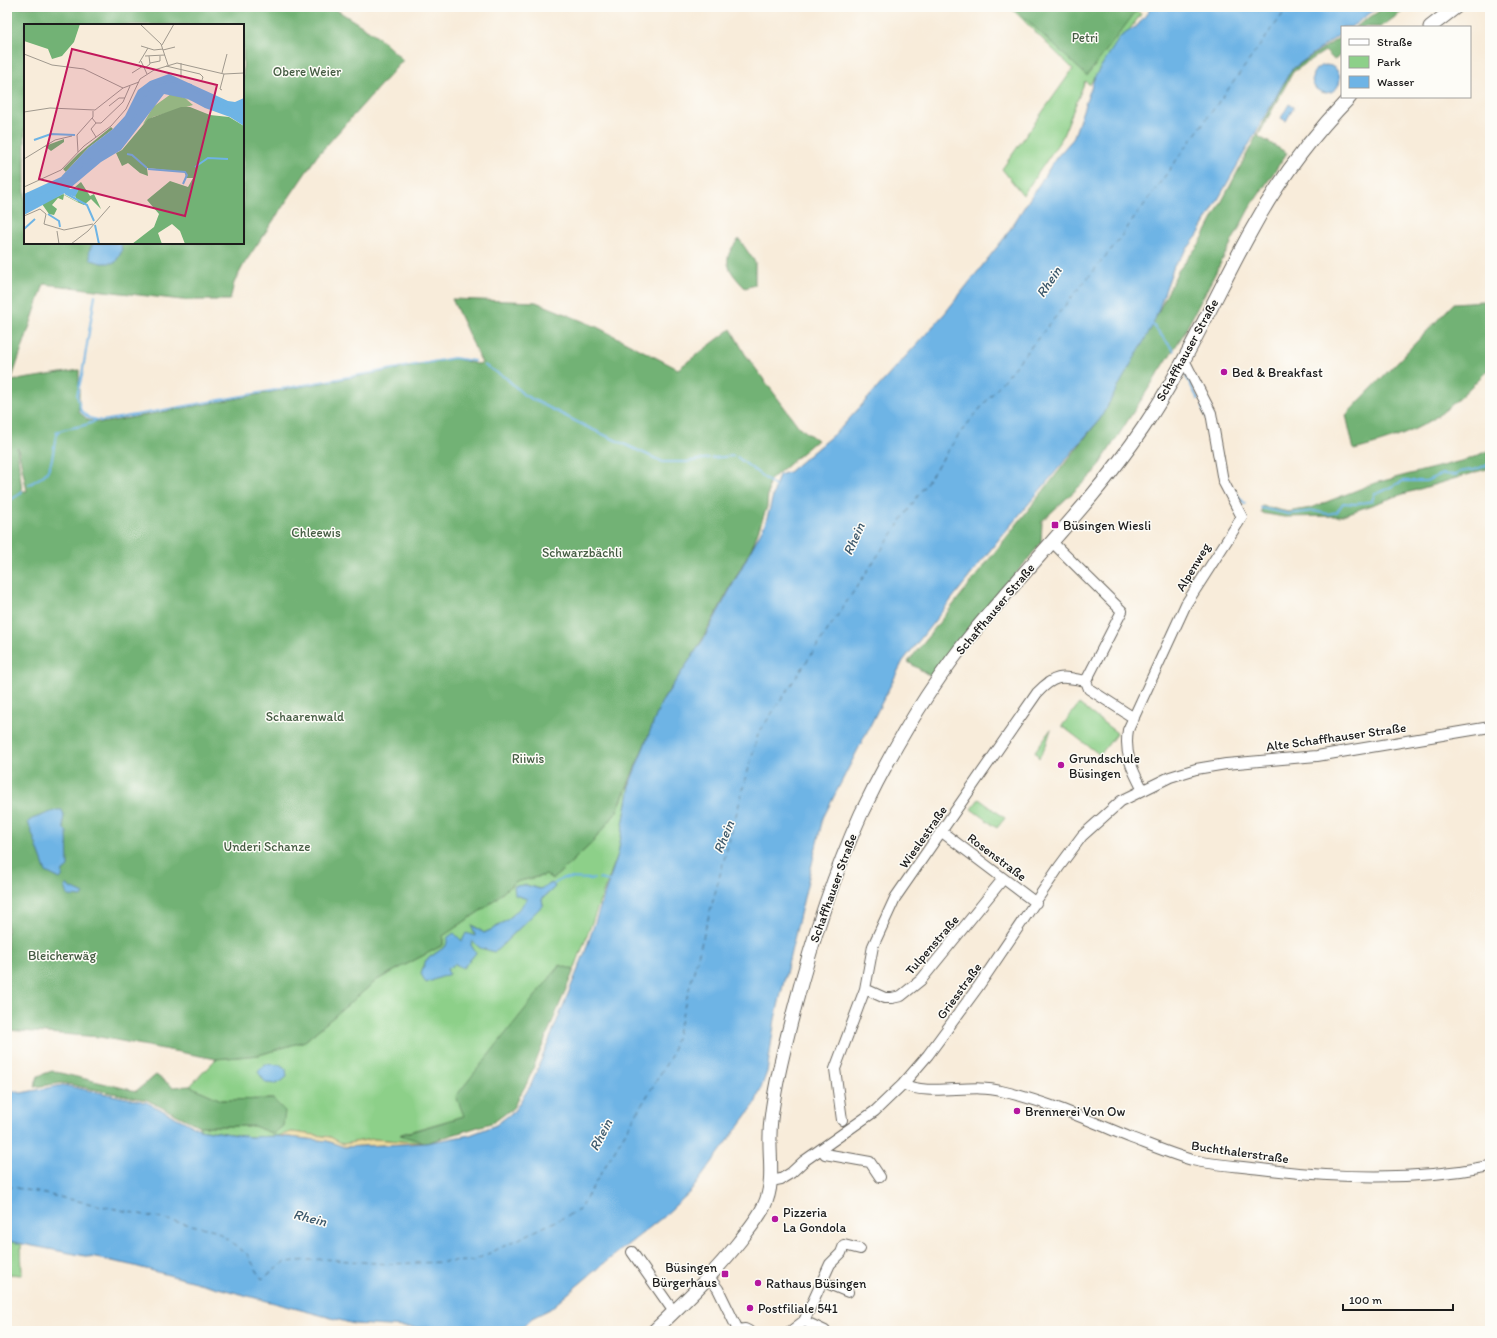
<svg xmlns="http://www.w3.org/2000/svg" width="1497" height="1338" viewBox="0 0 1497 1338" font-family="Itim,sans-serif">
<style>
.green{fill:#8dd089;stroke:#547652;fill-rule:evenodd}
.forest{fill:#72b275;stroke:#476748;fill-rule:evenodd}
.sand{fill:#eeda9e;stroke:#857b5d}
.water{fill:#6eb4e5;stroke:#456880}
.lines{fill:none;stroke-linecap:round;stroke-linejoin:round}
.stream{stroke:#6eb4e5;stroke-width:2}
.ferry{stroke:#3d596c;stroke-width:1;stroke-dasharray:5 4;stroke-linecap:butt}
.minor-casing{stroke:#69655e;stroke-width:12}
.major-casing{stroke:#69655e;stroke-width:15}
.minor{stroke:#fff;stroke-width:10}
.major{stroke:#fff;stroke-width:13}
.poi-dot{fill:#b5179e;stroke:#fdfcf7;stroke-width:1.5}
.labels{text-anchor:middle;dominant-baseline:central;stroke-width:3;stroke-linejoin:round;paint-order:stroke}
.park-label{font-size:13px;fill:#445b42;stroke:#fdfcf7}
.street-label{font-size:13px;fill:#1c1c1c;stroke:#fdfcf7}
.poi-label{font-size:13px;fill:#1c1c1c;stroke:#fdfcf7;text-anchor:start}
.water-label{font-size:14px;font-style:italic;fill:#3d596c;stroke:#fdfcf7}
.inset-river{fill:none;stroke:#6eb4e5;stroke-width:2}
.inset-road{fill:none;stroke:#a0998e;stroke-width:1}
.view{fill:#c2185b;fill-opacity:0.15;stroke:#c2185b;stroke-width:2}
.inset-edge{fill:none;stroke:#1c1c1c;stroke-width:2}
</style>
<rect width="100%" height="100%" fill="#fdfcf7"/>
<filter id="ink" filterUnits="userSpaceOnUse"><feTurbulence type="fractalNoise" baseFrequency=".025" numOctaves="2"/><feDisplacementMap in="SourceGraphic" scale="8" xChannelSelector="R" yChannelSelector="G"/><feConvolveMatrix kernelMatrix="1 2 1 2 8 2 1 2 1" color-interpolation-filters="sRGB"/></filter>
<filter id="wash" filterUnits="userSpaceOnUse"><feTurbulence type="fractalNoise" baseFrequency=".012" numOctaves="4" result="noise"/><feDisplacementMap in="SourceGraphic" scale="16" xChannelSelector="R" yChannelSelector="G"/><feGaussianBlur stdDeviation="0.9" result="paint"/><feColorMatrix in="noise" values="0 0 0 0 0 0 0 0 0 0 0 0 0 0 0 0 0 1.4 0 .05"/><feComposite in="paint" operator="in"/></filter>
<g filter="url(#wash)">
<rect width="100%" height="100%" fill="#f8ecda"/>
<!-- green -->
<path class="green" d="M1010 7H1095L1100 9 1103 7H1131L1141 14 1089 85 1085 81 1062 138 1023 195 1002 169 1073 69Z
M1079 704 1117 733 1100 755 1062 726Z
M1051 729 1046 745 1039 758 1035 751Z
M631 780 618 854 574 970 559 965 464 1116 401 1134 426 1143 373 1139 343 1144 330 1137 292 1132 278 1136 250 1137 199 1129V1126H254L273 1134V1099L221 1100 190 1086 216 1059 259 1055 305 1041 377 980 443 945V936L486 907 515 882 547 875 554 878 591 844 616 813ZM552 883 555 887 542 899 543 905 495 952 472 941C469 952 456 963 446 969L449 974 435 978 426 960 446 946 454 933 462 941 475 937 473 925 484 933C503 925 515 915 528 899L526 885 540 889Z
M979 799 1005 818 997 828 971 809Z
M7 1241 21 1243 22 1275 7 1274Z"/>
<!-- forest -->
<path class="forest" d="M7 7H332L376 35 403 60 317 156 244 264 234 283 230 300H182L44 284 11 381 79 370V412L88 420 102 423 399 369 454 358 477 364 482 363 452 299 536 302 597 327 678 369 731 329 745 354 799 427 817 440 769 481 767 507 753 545 697 649 664 698 616 813 591 844 553 879 546 875 515 882 486 907 443 936V945L377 980 305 1041 259 1055 216 1059 100 1037 7 1030ZM25 25H243V243H25ZM17 448H18L27 491H22Z
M1013 7H1095L1100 9 1103 7H1131L1137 10 1087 76Z
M1385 7H1409L1381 27H1355Z
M1342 36V55L1334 60 1325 51 1293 72 1258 136 1287 153 1249 209 1183 335 1094 473 1042 521 1041 543 932 677 908 662 1100 419 1152 325 1178 271 1200 243 1291 70Z
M739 239 755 262V285L745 288C727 269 720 260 739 239Z
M1483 301 1490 306V368C1469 388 1448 412 1423 425 1401 437 1378 444 1354 450L1346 415 1454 303Z
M1490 450V468L1400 495 1340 516 1284 517 1261 513 1262 506 1288 512 1311 508 1375 483 1469 459Z
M560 965 574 970 527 1083 513 1108 494 1122 426 1143 400 1135 464 1116 456 1096Z
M52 1071 136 1091 156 1075 173 1087 190 1086 221 1100 273 1099 285 1111 283 1126 273 1134 254 1126H199L147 1100 62 1083 34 1087 38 1076Z"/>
<!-- sand -->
<path class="sand" d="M292 1132 330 1137 343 1144 373 1139 426 1143 344 1147 327 1141 278 1136Z"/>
<!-- water -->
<path class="water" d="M1152 7H1379L1351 27H1342V33L1291 70 1198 235 1174 266 1153 325 1100 419 999 539 903 661 823 818 775 1019 767 1072 755 1104 691 1191 663 1217 598 1268 550 1309 532 1318 521 1329 505 1331H475L354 1324 127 1264 7 1241V1089L21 1093 63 1085 146 1102 199 1129 250 1137 278 1136 327 1141 344 1147 426 1143 470 1135 496 1125 514 1111 531 1085 585 952 618 854 631 780 661 703 703 640 765 524C771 508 773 491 779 475L789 472 840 429 945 313 1005 237 1056 158 1073 139 1095 76 1120 37 1138 25Z
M1312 79a14 14 0 1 1 28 0a14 14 0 1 1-28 0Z
M1289 104 1294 107 1286 121 1281 118Z
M93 243H121L122 251 115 263H101L91 260 89 251Z
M57 810H62L64 815 63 822 64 829 67 832 68 867 63 871 62 877 60 879 46 872 28 822 32 819Z
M552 883 555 887 542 899 543 905 495 952 480 948 472 941 471 945 476 953 463 968 455 964 447 969 449 974 426 983 421 974 426 960 446 946 448 937 454 933 462 941 466 933 475 936 472 925 484 933C503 925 515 915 527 899L515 895 514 886 526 885 540 889Z
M67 884 69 887 84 894 82 897 68 896 65 886Z
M265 1064 281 1065 286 1069 287 1077 276 1084 266 1083 258 1072Z"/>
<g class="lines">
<!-- stream -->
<path class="stream" d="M95 295 82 375 77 395 81 411 89 418 102 421 454 358 474 361
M1153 325 1174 351
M484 365 506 378 524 395 587 427 663 462H687L709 458
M1184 372 1198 399
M1202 407 1208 421
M737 457 775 486
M712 458 734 456
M29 485C34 481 41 478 45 474 54 465 53 444 57 432 68 426 87 428 96 420
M1233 490 1245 504
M7 502 20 494 22 491
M1261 508 1289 514 1314 511 1328 514 1337 512 1343 503 1356 504 1372 501 1375 493 1381 492 1403 481H1426L1442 474 1456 475 1461 471 1474 470 1490 464
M599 879 609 881
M554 884 563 878 594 879"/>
<!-- ferry -->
<path class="ferry" d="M7 1186 215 1230 247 1254 262 1279 285 1262 323 1259 388 1264 473 1261 579 1210 671 1056 758 734 960 433 1114 246 1288 7"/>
</g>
</g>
<g filter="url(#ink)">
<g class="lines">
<!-- minor casing -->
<g class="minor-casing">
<path id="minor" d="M1052 542 1122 611 1086 681
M1143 790C1132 770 1124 753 1128 730L1186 604 1242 517 1223 481 1211 413 1184 360
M942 832 1036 903
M865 989 885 998H892L901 996 921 980 1003 879
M903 1084C928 1097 972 1083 1001 1091 1046 1101 1088 1120 1129 1137 1150 1145 1171 1154 1192 1160 1214 1165 1238 1166 1261 1169 1337 1178 1414 1181 1490 1166
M842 1120 835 1069 865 989 873 946 895 898 1037 693C1055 674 1061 676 1086 681L1089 689 1134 718
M821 1149 825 1154 870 1162 880 1177
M771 1181 781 1179 791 1173 804 1161 875 1111 903 1084 928 1055 978 987 1059 867 1082 836 1121 801 1170 777 1196 769 1226 764 1317 756 1490 727
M632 1252 674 1312
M709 1277 718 1289 738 1330 745 1329 749 1331
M824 1282 848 1292
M804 1321 825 1331
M791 1331 804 1321 830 1264 841 1253 844 1245 860 1249"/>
</g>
<!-- major casing -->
<g class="major-casing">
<path id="major" d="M1430 27 1456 7
M654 1331C683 1303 714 1274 739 1242 748 1230 758 1219 764 1206 775 1184 769 1158 770 1135 770 1123 772 1110 774 1098 779 1067 787 1037 795 1006 812 941 833 876 861 814 892 749 930 685 976 629 1031 562 1094 501 1143 428 1185 366 1215 296 1251 231 1278 181 1311 137 1350 97"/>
</g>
<!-- minor -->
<use href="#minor" class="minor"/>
<!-- major -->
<use href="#major" class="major"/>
</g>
</g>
<!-- markers -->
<g class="poi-dot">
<circle cx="1224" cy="372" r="4"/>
<rect x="1051" y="521" width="8" height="8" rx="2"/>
<circle cx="1061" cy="765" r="4"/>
<circle cx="1017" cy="1111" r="4"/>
<circle cx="775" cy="1219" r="4"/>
<rect x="721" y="1270" width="8" height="8" rx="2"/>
<circle cx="758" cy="1283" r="4"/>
<circle cx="750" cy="1308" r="4"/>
</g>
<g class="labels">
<!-- park labels -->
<g class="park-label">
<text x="1085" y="37">Petri</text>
<text x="307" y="71">Obere Weier</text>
<text x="316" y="532">Chleewis</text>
<text x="582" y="552">Schwarzbächli</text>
<text x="305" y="716">Schaarenwald</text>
<text x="528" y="758">Riiwis</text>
<text x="267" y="846">Underi Schanze</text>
<text x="62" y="955">Bleicherwäg</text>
</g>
<!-- street labels -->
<g class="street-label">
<text transform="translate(1187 350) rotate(-61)">Schaffhauser Straße</text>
<text transform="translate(1193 567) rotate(-59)">Alpenweg</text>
<text transform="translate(995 609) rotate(-50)">Schaffhauser Straße</text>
<text transform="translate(1336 737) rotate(-8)">Alte Schaffhauser Straße</text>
<text transform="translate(923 837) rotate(-55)">Wieslestraße</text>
<text transform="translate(997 857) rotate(37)">Rosenstraße</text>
<text transform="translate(833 888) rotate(-70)">Schaffhauser Straße</text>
<text transform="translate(932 945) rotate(-49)">Tulpenstraße</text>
<text transform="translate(959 991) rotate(-54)">Griesstraße</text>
<text transform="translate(1240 1152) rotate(8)">Buchthalerstraße</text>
</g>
<!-- poi labels -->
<g class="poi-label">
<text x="1232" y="372">Bed &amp; Breakfast</text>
<text x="1063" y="525">Büsingen Wiesli</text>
<text x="1069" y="758">Grundschule<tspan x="1069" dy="15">Büsingen</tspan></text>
<text x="1025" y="1111">Brennerei Von Ow</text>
<text x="783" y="1212">Pizzeria<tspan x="783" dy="15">La Gondola</tspan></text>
<text x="717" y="1267" text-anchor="end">Büsingen<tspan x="717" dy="15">Bürgerhaus</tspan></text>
<text x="766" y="1283">Rathaus Büsingen</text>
<text x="758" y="1308">Postfiliale 541</text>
</g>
<!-- water labels -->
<g class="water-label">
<text transform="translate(1049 282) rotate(-56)">Rhein</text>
<text transform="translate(854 539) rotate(-66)">Rhein</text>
<text transform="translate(724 837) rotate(-68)">Rhein</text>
<text transform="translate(601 1135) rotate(-63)">Rhein</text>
<text transform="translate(310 1218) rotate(14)">Rhein</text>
</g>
</g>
<!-- overview -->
<g transform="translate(24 24)">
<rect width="220" height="220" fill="#f8ecda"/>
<path d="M147 70 155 72 169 77 162 75 169 81 129 93 119 100 129 83Z" fill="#8dd089"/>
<path d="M0 0H56L50 18 38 32 28 35 24 25 0 17ZM157 83H166L186 91 205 93 220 102V220H161L156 207 148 200 134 209 138 220H108L130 203 135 190 123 176 146 157 164 163 169 154H162L161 148 123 144 124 152 116 149 104 139 98 142 92 129 98 126 124 95ZM87 103 89 105 64 124 37 153 2 167 37 153 42 148 39 145 54 130ZM40 115V118L27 127 21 122ZM57 158 66 172 70 170 77 185 67 175 60 181 53 178 40 171 39 176 34 174 28 181 33 185 30 191 25 190 18 180 39 170 54 178 50 170 53 169 54 164 51 163Z" fill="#72b275"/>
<path d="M145 50 204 77 211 78 220 74V102L206 93 181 84 164 75 140 70 97 126 77 138 45 165H55L51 173 41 169 0 191V170L37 153 64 124 89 105 101 92 114 66 126 57Z" fill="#6eb4e5"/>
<path class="inset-river" d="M10 116 27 110 51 111M103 130 108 131 123 144M171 143 184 134 204 135M124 145 161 148 163 151 159 160M3 169 10 184M41 169 63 181 70 197M0 180 30 164 78 126 105 102 121 72 134 60 146 57 167 61 170 67 220 91M24 190 35 197 36 203M71 201 75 220M0 205 11 195"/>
<path class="inset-road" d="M116 0 137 20 144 41M138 21 150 0M117 22 130 26 139 25M139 26 151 23M0 30 28 41 60 45 99 64M121 32 141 31M117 37 123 50M115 39 124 24M126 39 136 37V32M157 39V54M142 42 176 50 179 53 178 56M121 44 126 40 125 32M108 49 119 42M198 49 203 30M198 66 196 65 200 50M85 82 95 74H101M0 88 26 84 71 86 99 64 115 58M68 94 72 99H77L99 78 106 62M72 113 67 105 72 99M54 128 53 111 69 93V87M0 135 31 116 48 112M0 163 37 146 60 122 87 102 102 85 116 55 130 46 153 39 200 50 220 49M0 192 16 185 22 190 20 200 40 206 69 200M33 207 35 220M47 220 64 207 86 182"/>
<path class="view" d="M48 25 193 61 161 192 15 155Z"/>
<rect width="220" height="220" class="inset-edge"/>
</g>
<!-- margin -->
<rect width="1497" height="1338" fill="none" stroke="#fdfcf7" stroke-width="24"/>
<!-- legend -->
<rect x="1341" y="26" width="130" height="72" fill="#fdfcf7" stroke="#a3a29f"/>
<rect x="1349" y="39" width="20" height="6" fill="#ffffff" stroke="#a3a29f"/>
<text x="1377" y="46" font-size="12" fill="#1c1c1c">Straße</text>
<rect x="1349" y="56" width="20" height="12" fill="#8dd089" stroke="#a3a29f"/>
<text x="1377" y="66" font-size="12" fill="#1c1c1c">Park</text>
<rect x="1349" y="76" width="20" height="12" fill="#6eb4e5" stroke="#a3a29f"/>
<text x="1377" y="86" font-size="12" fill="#1c1c1c">Wasser</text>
<!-- scale -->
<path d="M1343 1304v6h110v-6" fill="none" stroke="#1c1c1c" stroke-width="2"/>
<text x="1349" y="1304" font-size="12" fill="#1c1c1c" stroke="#fdfcf7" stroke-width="3" paint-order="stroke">100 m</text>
</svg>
